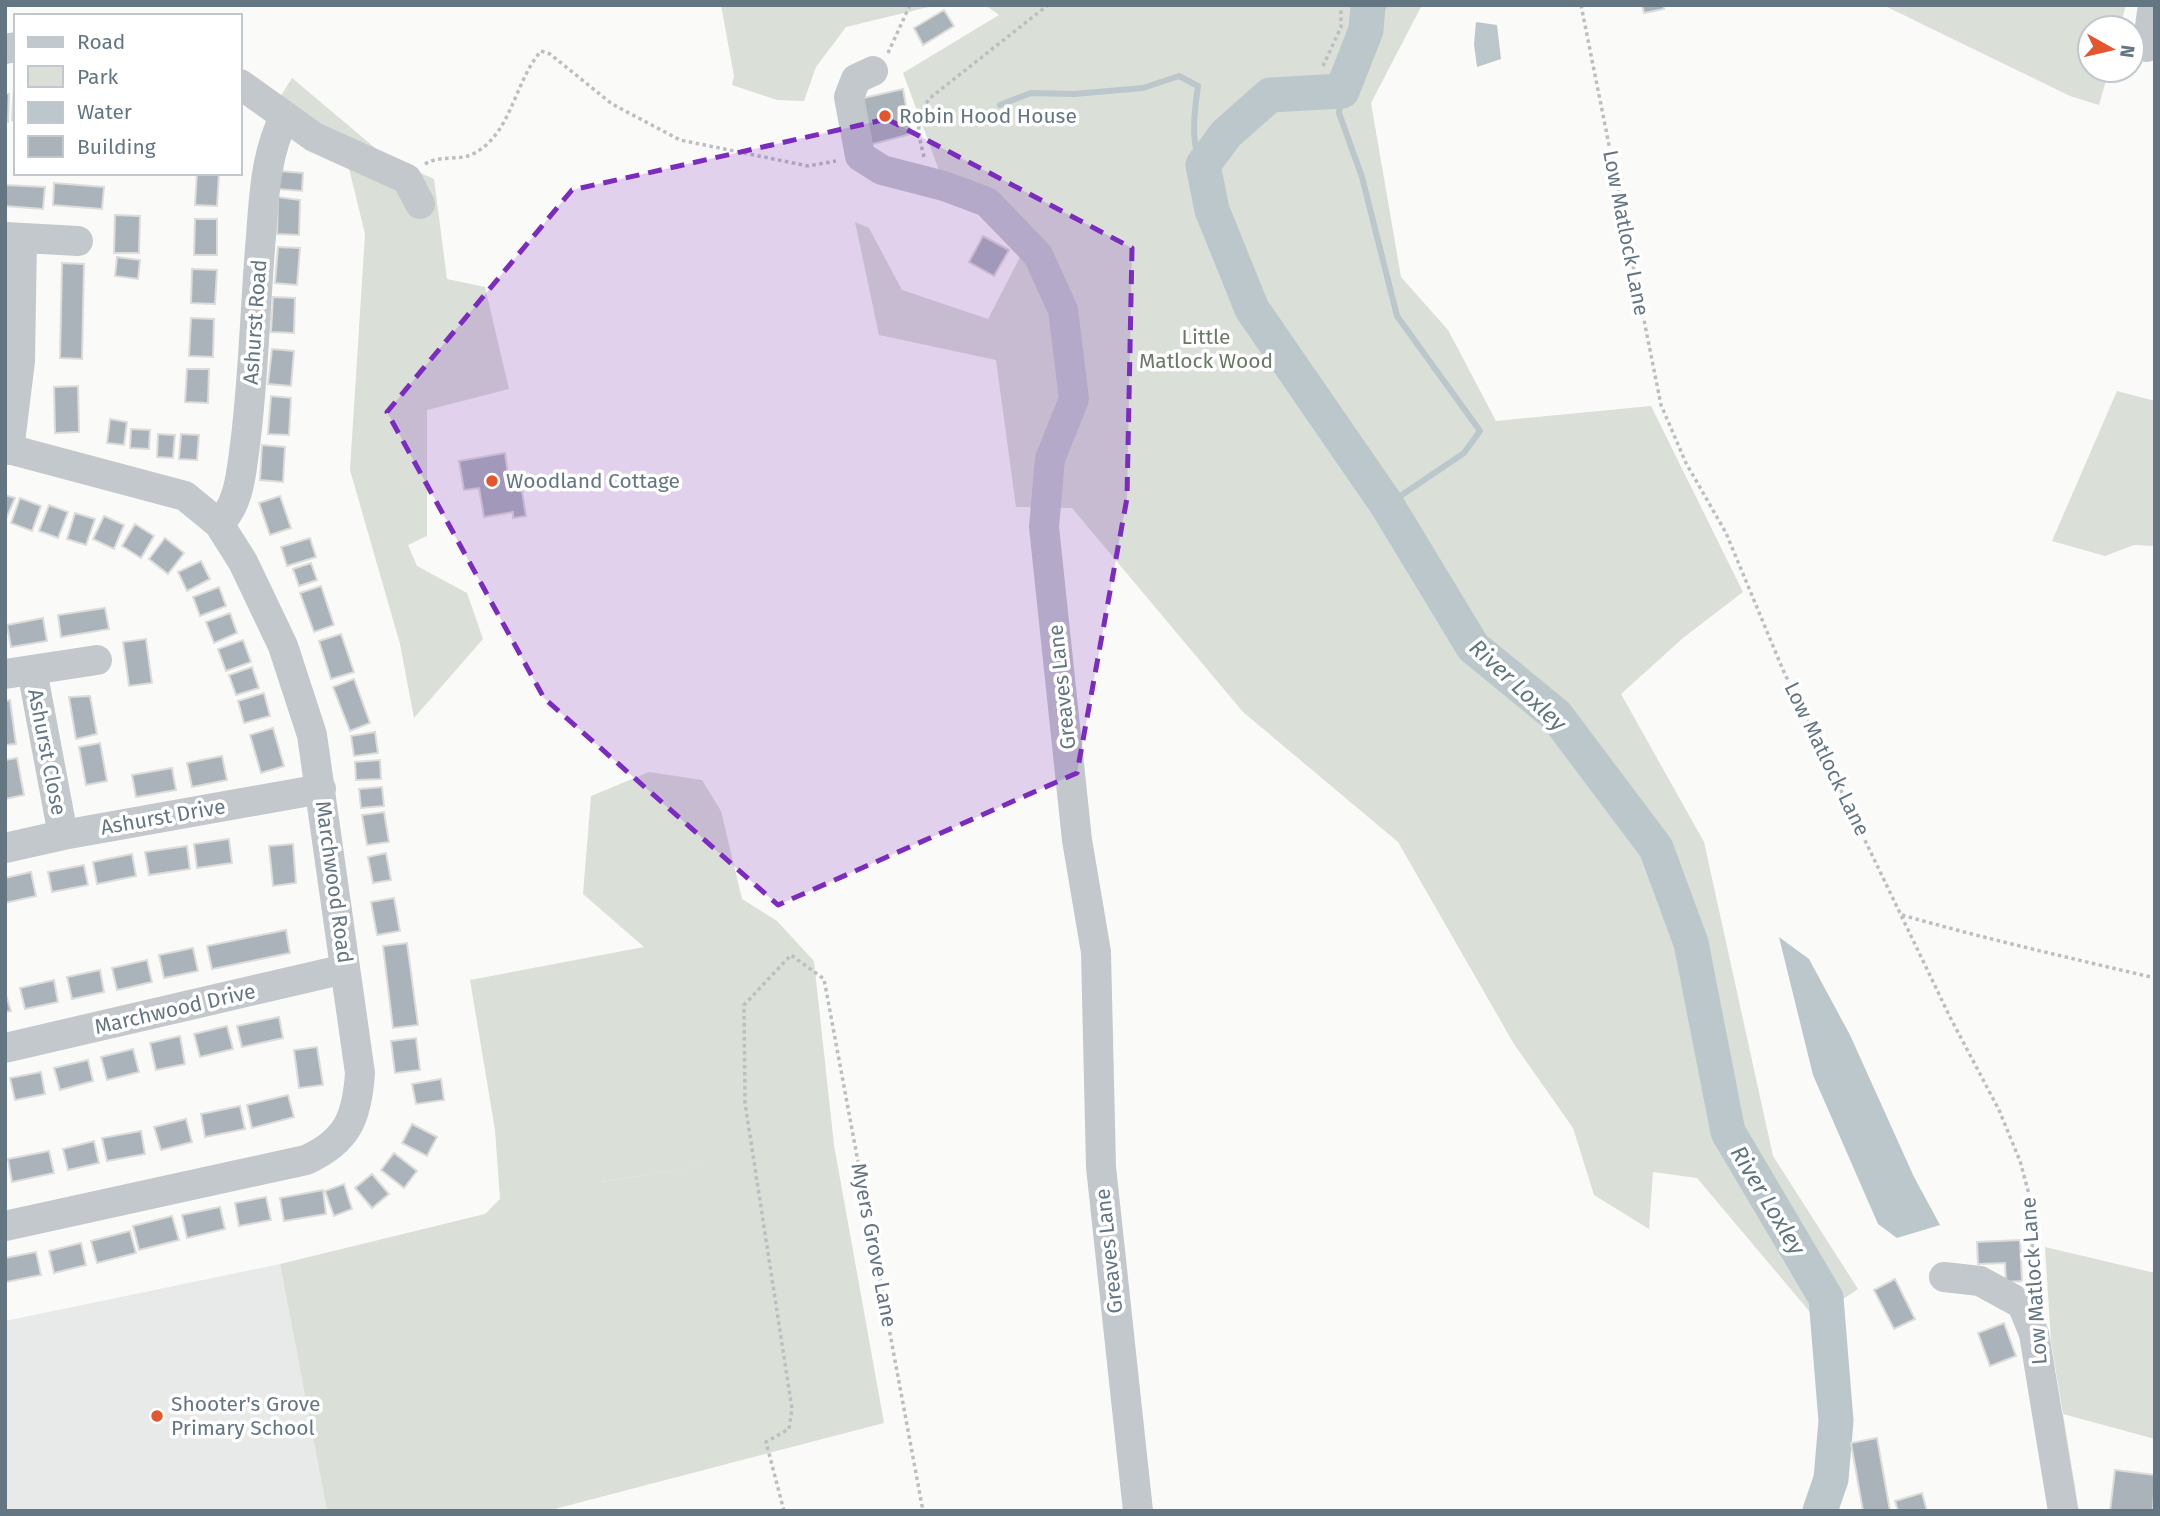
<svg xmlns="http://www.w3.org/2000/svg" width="2160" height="1516" viewBox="0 0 2160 1516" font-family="'Fira Sans',sans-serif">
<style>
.built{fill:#e8e9e9}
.green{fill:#dadfd7;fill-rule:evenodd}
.water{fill:#bbc7cb}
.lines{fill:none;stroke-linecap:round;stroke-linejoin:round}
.stream{stroke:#bbc7cb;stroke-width:6}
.river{stroke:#bbc7cb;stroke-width:35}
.building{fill:#aab3b9;stroke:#dcdcda;stroke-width:2}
.path{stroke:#bbbfc2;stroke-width:3.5;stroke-dasharray:3.5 3.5;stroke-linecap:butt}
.minor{stroke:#c3c8cc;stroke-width:30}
.marked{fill:#7b2cbf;fill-opacity:0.2;stroke:#7b2cbf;stroke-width:5;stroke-dasharray:14 9;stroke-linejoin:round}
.poi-dot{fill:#e4572e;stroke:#fff;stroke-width:2.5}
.labels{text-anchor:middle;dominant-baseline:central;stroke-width:7;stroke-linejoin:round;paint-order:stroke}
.poi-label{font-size:21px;fill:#657683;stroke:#fff;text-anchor:start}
.street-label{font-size:21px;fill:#657683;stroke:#fff}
.park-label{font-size:21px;fill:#687a64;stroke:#fff}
.water-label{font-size:23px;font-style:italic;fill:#60757c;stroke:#fff}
</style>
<rect width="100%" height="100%" fill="#fafaf8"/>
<!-- built -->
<path class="built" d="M280 1264 327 1511H5V1321Z"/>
<!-- green -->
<path class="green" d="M721 5H937L846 27 816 67 804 101 777 100 732 85 734 76Z
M985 5H1422L1371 103 1401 277 1448 330 1496 421 1651 406 1743 592 1683 638 1621 694 1704 842 1773 1156 1858 1289 1815 1318 1697 1178 1653 1172 1649 1229 1594 1195 1573 1128 1514 1044 1398 842 1243 712 1072 508 1016 507 996 360 879 335 855 222 869 228 902 290 988 319 1033 232 943 181 903 73 999 15Z
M1883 5H2126L2120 28H2090V70H2109L2099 105 2070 96Z
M292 78 387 158 434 179 447 279 485 287 509 389 427 410V536L408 545 417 566 467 593 483 639 414 718 400 644 350 470 365 234 346 156 280 97Z
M2117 391 2155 401V546L2134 545 2105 556 2052 541Z
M649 772 702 780 721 811 742 899 777 921 814 961 834 1145 884 1423 547 1511H327L280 1264 485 1214 500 1199 495 1130 470 980 644 947 583 894 591 796ZM808 1149 602 1182H601Z
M2045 1247 2155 1273V1439L2063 1414 2079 1511H2055L2043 1424 2063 1414 2051 1342Z"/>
<!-- water -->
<path class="water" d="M1476 22 1497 25 1501 59 1477 67 1474 44Z
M1779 937 1809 959 1850 1035 1914 1177 1940 1225 1897 1238 1878 1224 1813 1075Z"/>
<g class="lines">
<!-- stream -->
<path class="stream" d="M1366 30 1385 5
M1342 91 1339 113 1362 177 1397 316 1480 431 1464 453 1387 505
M1000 105 1031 93 1074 94 1143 88 1179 76 1198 86C1195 107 1189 147 1203 165"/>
<!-- river -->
<path class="river" d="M1368 5 1366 30 1342 91 1270 95 1226 134 1203 165 1212 210 1252 309 1387 505 1473 647 1556 715 1656 848 1691 943 1728 1132 1826 1298 1836 1421 1831 1479 1820 1511"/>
</g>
<!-- building -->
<path class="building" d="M1642 5H1663L1664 9 1644 13Z
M944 10 954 26 923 45 914 28Z
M14 86 16 87V120H12Z
M903 89 911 134 869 145 859 99Z
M5 94H9L8 122H5Z
M280 171 303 173 302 191 278 189Z
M197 173H219L217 206 195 205Z
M54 183 104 187 102 209 53 205Z
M6 185 45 187 43 209 5 206Z
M278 197 300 200 299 235 277 234Z
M115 215 140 216 139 253H114Z
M195 219H217V255H194Z
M983 236 1009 250 994 276 969 262Z
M278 247 300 248 297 285 275 283Z
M117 257 140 260 138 279 115 276Z
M62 263 84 264 82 359 60 358Z
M192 269 217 270 215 304 191 303Z
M273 297 295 298 294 333 271 332Z
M191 318 214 319 213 357 189 356Z
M272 349 294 351 291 386 268 384Z
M187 369H209L208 403 185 402Z
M78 386 79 432 55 433 54 387Z
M271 396 291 398 289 435 268 434Z
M110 419 127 422 124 445 107 443Z
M131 429 150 430 149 449 130 448Z
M158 434 175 435 173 458 157 457Z
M181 434 199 435 197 460 179 459Z
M262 445 285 447 283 482 260 480Z
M505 453 508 475 519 473 526 516 513 518V512L484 517 479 488 464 490 459 461Z
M5 495 15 498 5 521Z
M280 496 291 528 270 535 259 503Z
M20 498 41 506 32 531 11 523Z
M49 505 68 512 58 538 39 531Z
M75 513 95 519 86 545 67 539Z
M104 516 124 525 114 549 93 539Z
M135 524 154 536 141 558 122 546Z
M165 538 184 553 168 574 149 559Z
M310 538 316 557 287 566 281 547Z
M201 561 210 579 187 591 178 572Z
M311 563 317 580 299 586 293 569Z
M321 586 334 625 314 632 300 593Z
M219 587 226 606 200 616 193 597Z
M105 608 109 629 61 637 58 615Z
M230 613 237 633 214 643 206 622Z
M43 618 47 641 11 647 7 625Z
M341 634 354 672 331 679 319 641Z
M146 639 152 683 129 686 123 642Z
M243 640 251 662 226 671 218 649Z
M252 667 259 688 236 695 229 675Z
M354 679 370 723 350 731 333 687Z
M264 693 270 716 244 723 238 701Z
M90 696 97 734 76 739 69 697Z
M10 700 16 744 5 745V701Z
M273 728 284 766 261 773 250 735Z
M375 732 378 753 354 756 351 736Z
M100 743 107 781 86 785 79 747Z
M222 756 227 780 192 787 187 763Z
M17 758 24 795 5 799V760Z
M380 760 381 779 356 780 355 762Z
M172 768 176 790 136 797 132 775Z
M382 787 384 806 361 808 359 789Z
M384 812 389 842 367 845 362 815Z
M229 839 232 863 197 868 194 844Z
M293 844 296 883 273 886 269 846Z
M187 846 190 869 149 875 145 852Z
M386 853 391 880 373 883 368 857Z
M132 854 136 876 97 884 93 862Z
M84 865 88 885 52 892 48 872Z
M31 872 36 896 5 903V878Z
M394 898 400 931 377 935 371 902Z
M286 930 290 953 212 969 207 946Z
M407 943 418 1025 393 1028 383 946Z
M193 948 198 971 164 978 159 955Z
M147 960 152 982 117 990 112 968Z
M100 970 104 992 72 999 67 977Z
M54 980 58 1002 25 1009 20 988Z
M5 992 11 1011 5 1012Z
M279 1017 283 1038 242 1047 237 1026Z
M227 1026 233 1049 200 1057 194 1034Z
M180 1036 185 1064 156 1070 150 1043Z
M416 1038 420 1070 395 1073 391 1041Z
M317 1047 323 1085 299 1088 294 1050Z
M133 1049 139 1072 107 1080 101 1057Z
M88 1060 93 1081 60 1090 54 1068Z
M41 1072 45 1094 15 1100 10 1078Z
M441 1079 444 1100 416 1104 412 1084Z
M288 1095 294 1117 252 1128 247 1105Z
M240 1106 245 1129 205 1137 201 1114Z
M186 1119 192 1142 161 1150 154 1127Z
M412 1124 437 1137 427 1156 402 1143Z
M141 1131 145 1154 107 1161 102 1138Z
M94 1141 99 1163 68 1170 63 1149Z
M49 1151 54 1173 12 1182 8 1159Z
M394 1153 417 1171 404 1188 381 1170Z
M372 1174 389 1194 372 1208 355 1188Z
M344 1184 352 1209 334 1216 325 1191Z
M323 1190 326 1214 284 1221 280 1198Z
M266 1197 271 1220 239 1226 235 1203Z
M220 1207 225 1229 187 1238 182 1215Z
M172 1216 179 1240 139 1250 133 1226Z
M130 1231 136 1253 97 1263 91 1241Z
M2020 1240 2022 1281 2006 1282 2005 1263 1978 1264 1977 1242Z
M81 1243 86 1265 54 1273 49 1251Z
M36 1252 41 1275 6 1282 5 1258Z
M1895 1279 1915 1319 1894 1329 1874 1290Z
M2004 1323 2016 1356 1990 1366 1978 1333Z
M1877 1438 1890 1511H1863L1851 1443Z
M2115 1470 2155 1475 2153 1511H2110Z
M1922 1493 1927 1511H1898L1895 1501Z"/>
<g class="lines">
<!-- path -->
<path class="path" d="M1581 5 1661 405 1686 463 1726 533 1783 670 1950 1017 1999 1110 2020 1161 2030 1198 2034 1283
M888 53 910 5
M1323 66 1341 27V5
M924 157C918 132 914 118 930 98L1048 5
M425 164C439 155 459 161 473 154 512 134 514 82 541 51L550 54 612 104 680 140 808 166 836 161
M1902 915C1986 939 2070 958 2155 978
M784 1511 766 1442 789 1429 792 1409 745 1103 744 1005 791 955 824 979 923 1511"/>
<!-- minor -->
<path class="minor" d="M2147 47 2153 5
M5 49 16 47
M873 71 856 79 849 97 860 156 882 170 944 186 987 202 1038 255 1063 310 1074 399 1050 459 1044 527 1077 840 1096 952 1101 1167 1138 1511
M240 84 314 137 407 179 420 204
M5 237 78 241
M5 448 185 496 219 524 243 562 283 646 312 735 360 1073C357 1117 348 1141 306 1160L5 1226
M9 450 20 361 22 238
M219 524C240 503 241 473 245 445 254 375 255 305 261 236 264 195 266 152 285 116
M32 670 63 835
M5 674 97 660
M5 848 63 835 321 789
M5 1048 345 969
M1944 1277 1980 1281 2022 1304 2034 1334 2063 1511"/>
</g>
<!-- marked area -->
<path class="marked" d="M887 119 1132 248 1127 498 1077 773 778 905 544 698 387 412 572 190Z"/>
<!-- markers -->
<g class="poi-dot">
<circle cx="885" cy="116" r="7"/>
<circle cx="492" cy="481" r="7"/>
<circle cx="157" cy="1416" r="7"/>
</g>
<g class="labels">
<!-- poi labels -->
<g class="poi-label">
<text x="899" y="116">Robin Hood House</text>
<text x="506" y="481">Woodland Cottage</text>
<text x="171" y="1404">Shooter's Grove<tspan x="171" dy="24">Primary School</tspan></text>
</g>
<!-- street labels -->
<g class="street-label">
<text transform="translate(1626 233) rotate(79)">Low Matlock Lane</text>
<text transform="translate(255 322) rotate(-86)">Ashurst Road</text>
<text transform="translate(1062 687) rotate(-96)">Greaves Lane</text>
<text transform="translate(47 752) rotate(79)">Ashurst Close</text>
<text transform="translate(1827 759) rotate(64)">Low Matlock Lane</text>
<text transform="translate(163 817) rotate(-10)">Ashurst Drive</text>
<text transform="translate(334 882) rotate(82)">Marchwood Road</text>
<text transform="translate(175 1009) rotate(-13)">Marchwood Drive</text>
<text transform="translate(874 1245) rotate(79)">Myers Grove Lane</text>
<text transform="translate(1109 1251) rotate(-96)">Greaves Lane</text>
<text transform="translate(2034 1281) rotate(-94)">Low Matlock Lane</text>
</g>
<!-- park labels -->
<g class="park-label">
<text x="1206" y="337">Little<tspan x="1206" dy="24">Matlock Wood</tspan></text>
</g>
<!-- water labels -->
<g class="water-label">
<text transform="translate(1518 685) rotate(43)">River Loxley</text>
<text transform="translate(1768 1200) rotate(59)">River Loxley</text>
</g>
</g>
<!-- border -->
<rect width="2160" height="1516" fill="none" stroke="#657683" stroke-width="14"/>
<!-- legend -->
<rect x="14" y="14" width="228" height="161" fill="#ffffff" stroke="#c1c8cd" stroke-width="2"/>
<rect x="28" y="37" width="35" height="10" fill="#c3c8cc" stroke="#c1c8cd" stroke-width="2"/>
<text x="77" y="49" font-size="21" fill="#657683">Road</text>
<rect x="28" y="66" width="35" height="21" fill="#dadfd7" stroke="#c1c8cd" stroke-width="2"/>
<text x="77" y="84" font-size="21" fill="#657683">Park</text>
<rect x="28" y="102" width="35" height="21" fill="#bbc7cb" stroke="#c1c8cd" stroke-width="2"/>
<text x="77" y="119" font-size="21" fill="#657683">Water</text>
<rect x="28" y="136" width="35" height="21" fill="#aab3b9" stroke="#c1c8cd" stroke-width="2"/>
<text x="77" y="154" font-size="21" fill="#657683">Building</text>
<!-- north arrow -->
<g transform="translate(2111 49) rotate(98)"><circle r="33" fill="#ffffff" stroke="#c1c8cd" stroke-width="2"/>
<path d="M0-5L12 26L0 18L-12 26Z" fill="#e4572e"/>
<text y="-10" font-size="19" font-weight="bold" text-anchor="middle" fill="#657683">N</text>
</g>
</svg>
